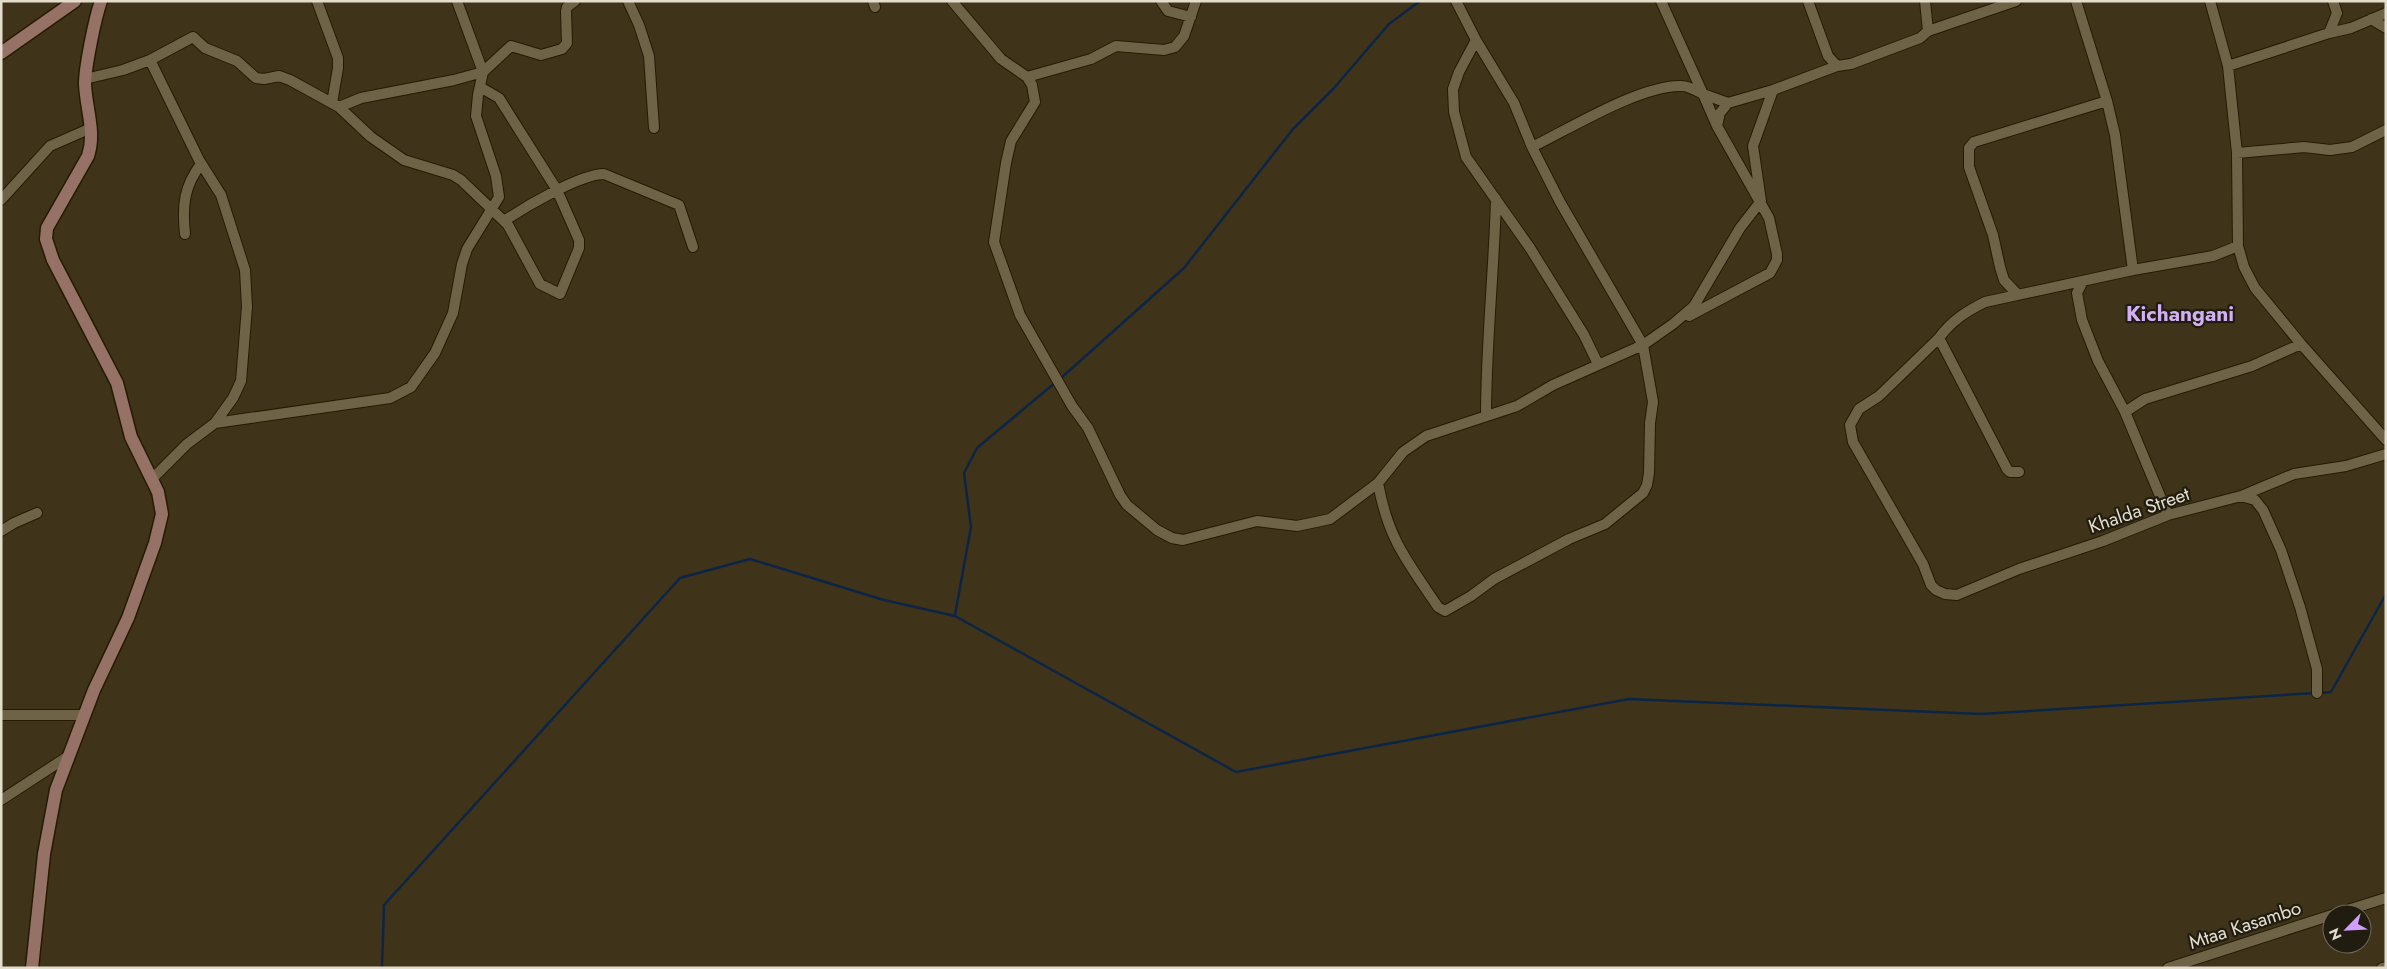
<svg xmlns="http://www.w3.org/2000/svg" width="2387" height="969" viewBox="0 0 2387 969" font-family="Jost,sans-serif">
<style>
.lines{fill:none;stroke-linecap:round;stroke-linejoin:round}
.stream{stroke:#0c2547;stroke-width:2.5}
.street-casing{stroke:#261b02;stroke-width:12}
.secondary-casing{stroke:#261b02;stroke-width:15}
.street{stroke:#6f6347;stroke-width:10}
.secondary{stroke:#957166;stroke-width:12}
.labels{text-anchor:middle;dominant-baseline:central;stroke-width:4.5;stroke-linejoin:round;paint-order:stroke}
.street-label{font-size:19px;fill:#e4ddcd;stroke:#211c10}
.quarter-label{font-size:21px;font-weight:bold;fill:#d3b0f4;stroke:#211c10}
</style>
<rect width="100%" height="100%" fill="#3f3419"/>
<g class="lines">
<!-- stream -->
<path class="stream" d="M1060 379 1184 268 1293 129 1334 88 1389 24 1420 1
M955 615 971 527 964 473 977 448 1056 382
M2320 693 2331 692 2386 594
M382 968 384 905 680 578 750 559 884 600 955 616 1236 772 1629 699 1981 714 2315 693"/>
<!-- street casing -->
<g class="street-casing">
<path id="street" d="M317 1 338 58V68L332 103
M628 1 639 25 649 56 654 128
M873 1 875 7
M952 1 1001 59 1027 77 1032 85 1035 102 1011 141 1006 163 994 242 1020 315 1072 406 1088 428 1120 495 1127 505 1157 530 1172 538 1183 540 1257 521 1297 526 1330 519 1378 483 1403 452 1426 436 1517 406 1553 385 1643 345 1673 324 1694 306 1740 228 1761 201 1753 146 1773 90
M1161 1 1168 11 1191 17
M1661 1 1703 94 1728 103 1773 90 1837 66
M1808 1 1828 56 1837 66 1851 64 1920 38 1928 31 1925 1
M2076 1 2107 101 2115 135 2133 270
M2210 1 2228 66 2237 153 2238 246 2244 267 2255 288 2301 344 2386 440
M2371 19 2386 28
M1928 31 2016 1
M2329 33 2351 28 2386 13
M1476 40 1459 72 1453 89 1454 112 1466 157 1530 248 1584 335 1598 364
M150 60 199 160 221 195 245 270 247 307 241 381 233 398 215 423
M2228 66 2329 33 2337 13 2333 1
M1027 77 1091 59 1116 46 1164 50 1175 47 1184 36 1196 1
M85 79 123 70 150 60 193 37 205 48 237 61 256 78 264 79 279 76 290 80 339 107 371 137 404 160 453 175 461 180 508 225 540 284 560 294 579 248V240L557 190 499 98 480 87
M339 107 361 98 454 80 483 72 511 46 541 55 562 49 567 43 566 11 567 7 575 1
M1532 147C1569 129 1642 84 1682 86 1689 86 1697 91 1703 94L1717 126
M2237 153 2304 147 2330 150 2352 147 2386 130
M1 200 50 146 91 128
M504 221C525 207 580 174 604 174L679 205 693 247
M185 234C182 206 184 186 201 164
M2238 246 2213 256 2133 270 1985 302C1967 311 1951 321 1939 338L1879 396 1859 409 1850 425 1853 442 1923 564 1931 585 1936 590 1945 594 1957 595 2019 569 2103 541 2168 515 2241 496 2294 474 2346 466 2386 454
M2083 281 2077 293 2082 320 2098 361 2125 412 2168 515
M2018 295 2004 280 2000 267 1993 235 1969 167V148L1974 142 2107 101
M1689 316 1770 273 1777 260V254L1769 218 1717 126 1720 113 1728 103
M1939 338 2007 469 2010 472H2019
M2125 412 2145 399 2252 366 2301 344
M1486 416C1486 343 1494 272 1496 199
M152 479 187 444 215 423 390 398 411 387 435 353 453 313 462 264 467 249 499 197 496 176 476 116 478 95 483 72 457 1
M1378 483C1388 539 1407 561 1438 607L1445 611 1471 596 1494 579 1569 539 1605 524 1643 493 1647 485 1649 473 1650 423 1653 402 1643 345 1560 202 1532 147 1514 103 1476 40 1456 1
M2241 496 2255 500 2263 510 2281 550 2300 607 2317 669V693
M1 531 14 523 37 513
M1 715H83
M1 800 67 757
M2335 914 2386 898
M2168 968 2332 915
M2382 968 2386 967"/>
</g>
<!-- secondary casing -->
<g class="secondary-casing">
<path id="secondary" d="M1 53 75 1
M32 968 44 854 56 790 94 690 128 618 155 543 162 514 158 492 131 437 117 383 53 260 46 239 47 228 88 156C96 132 86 109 85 84 85 67 95 18 101 1"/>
</g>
<!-- street -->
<use href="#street" class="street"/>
<!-- secondary -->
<use href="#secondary" class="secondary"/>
</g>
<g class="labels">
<!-- street labels -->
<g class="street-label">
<text transform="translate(2139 510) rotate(-19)">Khalda Street</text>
<text transform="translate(2245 925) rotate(-18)">Mtaa Kasambo</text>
</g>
<!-- quarter labels -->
<g class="quarter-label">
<text x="2180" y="314">Kichangani</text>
</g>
</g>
<!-- border -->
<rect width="2387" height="969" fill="none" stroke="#e4ddcd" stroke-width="5"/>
<!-- north arrow -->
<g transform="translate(2347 929) rotate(246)"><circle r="24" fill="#211c10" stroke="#6f695c"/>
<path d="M0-4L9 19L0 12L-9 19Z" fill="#d19dfe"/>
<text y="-8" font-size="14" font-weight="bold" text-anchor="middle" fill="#e4ddcd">N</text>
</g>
</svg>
